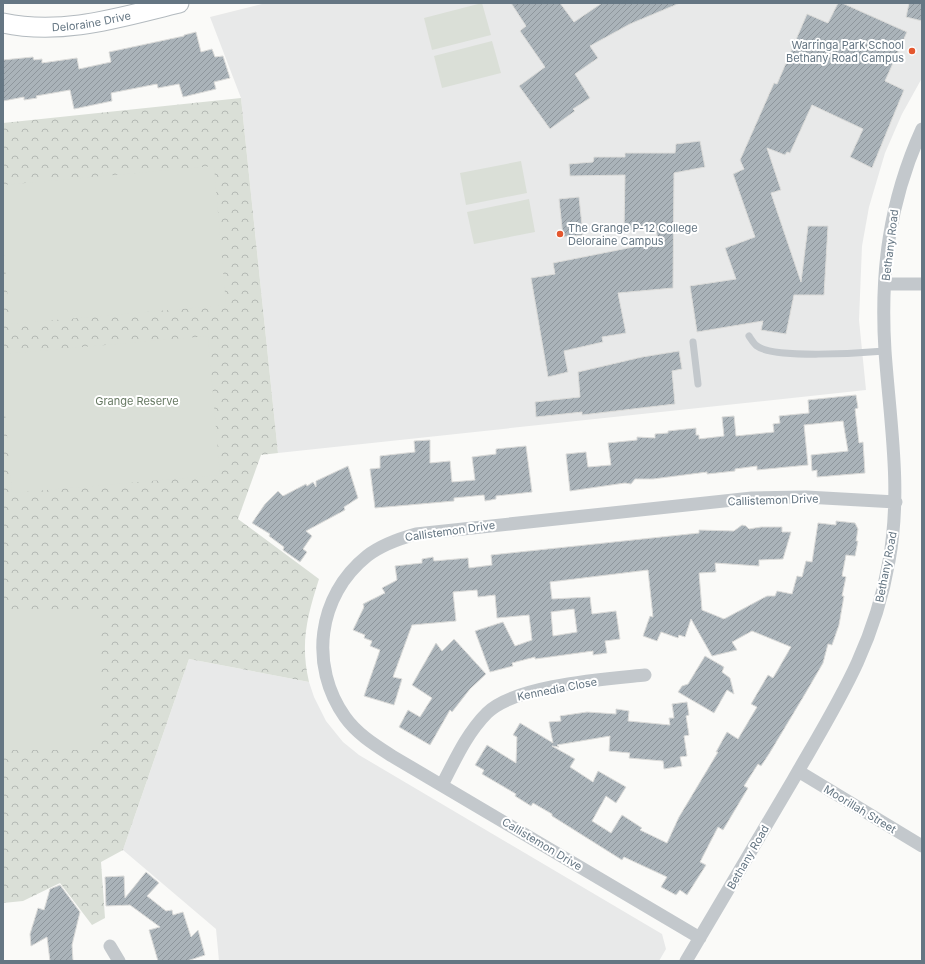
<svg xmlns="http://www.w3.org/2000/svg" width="925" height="964" viewBox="0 0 925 964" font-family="Inter,sans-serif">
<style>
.built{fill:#e8e9e9}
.park{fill:url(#park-crowns)}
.pitch{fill:#dadfd7}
.building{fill:url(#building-hatch);stroke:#dcdcda;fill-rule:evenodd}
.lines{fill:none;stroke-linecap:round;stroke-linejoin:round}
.secondary-casing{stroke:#b3babf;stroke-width:21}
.lane{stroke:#c3c8cc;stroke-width:7}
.street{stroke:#c3c8cc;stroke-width:13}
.secondary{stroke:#fff;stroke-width:19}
.poi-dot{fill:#e4572e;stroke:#fff;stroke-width:1.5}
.labels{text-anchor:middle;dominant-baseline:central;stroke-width:4;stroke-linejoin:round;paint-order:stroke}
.street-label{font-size:11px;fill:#657683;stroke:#fff}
.poi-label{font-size:11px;fill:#657683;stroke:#fff;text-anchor:end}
.park-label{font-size:11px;fill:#687a64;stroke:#fff}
</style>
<defs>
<pattern id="park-crowns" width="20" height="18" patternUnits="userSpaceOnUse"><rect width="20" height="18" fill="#dadfd7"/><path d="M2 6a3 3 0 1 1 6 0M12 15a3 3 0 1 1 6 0" fill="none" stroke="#b4b9b4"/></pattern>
<pattern id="building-hatch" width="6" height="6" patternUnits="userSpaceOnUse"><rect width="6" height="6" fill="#aab3b9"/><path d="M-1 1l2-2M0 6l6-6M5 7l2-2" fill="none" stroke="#8e969c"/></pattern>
</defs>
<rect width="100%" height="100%" fill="#fafaf8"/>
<!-- built -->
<path class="built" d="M266 3H922V78L902 114 885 153 869 207 862 246 859 320 866 390 278 453 241 98 210 17Z
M189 659 309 682 314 697 326 721 343 742 359 755 662 934 666 949 659 961H219L216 929 123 850Z"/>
<!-- park -->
<path class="park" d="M241 98 278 453 261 455 238 519 319 579C307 617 300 643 309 682L189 659 123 850 101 862 105 918 92 925 60 883 23 901 3 903V123Z"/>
<!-- pitch -->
<path class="pitch" d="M482 3 491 35 432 50 424 18Z
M492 41 501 73 442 88 434 56Z
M521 161 527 193 466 205 460 173Z
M214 166 226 305 10 324 3 243V185Z
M529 199 535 232 474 244 467 212Z
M208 336 220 475 12 493 3 389V354Z
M3 609H99V750H3Z"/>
<!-- building -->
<path class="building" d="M511 3H560L574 22 602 3H680L630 24 590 46 598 58 575 74 590 98 573 109 575 111 550 129 519 86 545 67 520 31 526 26Z
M838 3H842L907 32 885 81 904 90 872 168 850 157 863 129 812 105 790 153 787 152 785 155 767 148 781 190 771 193 801 282 808 226H828L824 295H794L786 334 761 330 763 321 697 332 690 286 736 279 725 248 755 237 733 174 744 169 740 160 774 83 777 84 807 14 828 23Z
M909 3H922V21L906 17Z
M196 32 201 52 212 49 215 57 223 56 230 78 214 82 216 89 183 97 179 84 158 88 157 84 111 93 112 101 74 109 70 90 36 96 37 98 24 100V97L3 101V60L33 57 34 60 42 59V63L77 58 79 69 111 62 109 52 184 36V35Z
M700 141 705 167 674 173 673 288 618 293 626 333 602 337 603 342 564 351 568 372 548 377 531 278 555 274 553 263 658 242 656 228 624 231 625 175 570 176 569 164 593 162 594 157H625V153H675L676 144Z
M579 197 583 235 563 237 559 199Z
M679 351 682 369 672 371 675 404 582 415V412L536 417 535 402 580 397 578 372 642 357Z
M856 395 858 408 855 409 859 443 863 442 865 473 817 477V470L812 471 811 455 848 451 843 421 804 425 808 465 757 470V466L735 469V471L707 474V472L653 479H635L631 484 625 483 570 491 566 454 586 452 588 467 611 465 608 443 637 440V437L655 438V434L668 433V431L696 428V435H699V439L724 436 722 417 734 416 736 436 774 432 773 424 780 423 779 416 809 413 808 400Z
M430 440V463L450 461 452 482 475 480 472 457 496 454V449L526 446 532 492 496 496V499L485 501 484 495 454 498V501L375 508 370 469 380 468V456L415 452 414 441Z
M348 466 358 498 344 507 345 510 306 531 312 536 303 549 307 552 300 562 283 550 284 547 269 536 270 534 252 523 265 504 278 491 283 496 306 484 307 486 313 482 316 487V481Z
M836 521 855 523 858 529 856 541H858L855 556 846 555 842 576 846 577 842 596H844L839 625 832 645 828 644 823 663 805 694 769 754 761 766 758 764 744 786 748 788 723 830 718 827 700 862 706 865 687 895 680 890 676 895 661 887 667 877 624 857 622 860 552 816V814L533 803 531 806 515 796 516 794 482 774 484 770 475 765 487 745 516 763 517 737 513 735 520 723 553 743 549 722 561 721 560 716 587 712 616 714V709L629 711 628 721 670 725 669 718H674L672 704 687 702 689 715 686 716 689 735 684 736 687 756 680 757 682 766 664 769 663 761 629 758 630 753 609 751 610 736 557 745 559 747 552 746 575 759 570 767 593 782 598 771 626 787 616 803 606 796 592 821 611 833 622 815 642 828 640 830 667 843 679 817 718 752H716L727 732 738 739 757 707 751 704 768 675 773 678 791 647 752 631 732 642 737 650 712 656 691 619 685 637 679 635 678 638 661 632 657 641 643 636 650 616 653 617 648 570 550 582 552 599 590 597 592 614 616 611 620 639 605 641 607 653 593 655V651L535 659V657L512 663 513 666 490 672 475 631 503 622 515 646 532 640 529 615 497 618 495 595 478 597 477 590 453 592 456 621 412 625 393 677 402 679 394 705 364 696 380 650 370 646 372 641 364 638 365 635 353 630 364 607 363 604 385 593 382 588 397 580 395 566 422 563V559L433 557 434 561 468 558 469 568 492 565 491 555 699 533V530L734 531 742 525 746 526 749 529 761 527H782V532H791L783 559 759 560V566L715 563 716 572 699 573 702 610 724 619 767 596H775L777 591 792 594 797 576 802 577 806 561 812 562 818 523 836 525ZM574 609 577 632 553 636 551 612Z
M454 639 486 674 470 689 452 712 450 710 430 745 399 727 408 710 420 717 432 698 412 685 436 643 442 651Z
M705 656 724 667 722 672 730 678 734 694 727 690 714 713 678 692 682 686 688 684Z
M146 872 159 883 147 896 166 911 172 910 173 915 183 912 191 937 198 930 205 955 187 961H158L149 930 160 927 130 905 106 906 105 877 124 876 125 898Z
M60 885 80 912 72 945 73 961H50L47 937 31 946 30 934 38 908 44 910 50 889Z"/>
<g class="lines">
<!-- secondary casing -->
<g class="secondary-casing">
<g id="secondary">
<path id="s1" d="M3 23C63 36 121 17 179 3"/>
</g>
</g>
<!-- lane -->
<path class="lane" d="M749 336C751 339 754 344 757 346 773 359 862 353 885 351
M693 342 698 384"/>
<!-- street -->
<path class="street" d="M885 284H922
M798 771 922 846
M442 785C455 760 467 733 487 713 515 685 606 679 645 675
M700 938 392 756C375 745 357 734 345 717 309 666 317 596 367 556 381 545 398 539 416 534L752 498 806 497 896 502
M110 946 119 961
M686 961C722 901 757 840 793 780 836 705 874 648 889 561 902 490 890 422 885 351 880 272 889 202 922 129"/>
<!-- secondary -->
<use href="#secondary" class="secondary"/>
</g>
<!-- markers -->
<g class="poi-dot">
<circle cx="912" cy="51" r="4"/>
<circle cx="560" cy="234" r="4"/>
</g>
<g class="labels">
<!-- street labels -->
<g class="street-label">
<text stroke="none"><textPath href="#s1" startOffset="89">Deloraine Drive</textPath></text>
<text transform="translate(890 245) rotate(-83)">Bethany Road</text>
<text transform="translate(773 500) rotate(-2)">Callistemon Drive</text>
<text transform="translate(450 531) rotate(-8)">Callistemon Drive</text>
<text transform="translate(886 567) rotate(-79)">Bethany Road</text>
<text transform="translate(557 689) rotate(-11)">Kennedia Close</text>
<text transform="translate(860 809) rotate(31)">Moorillah Street</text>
<text transform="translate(542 844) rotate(31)">Callistemon Drive</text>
<text transform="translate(748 857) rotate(-60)">Bethany Road</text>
</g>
<!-- poi labels -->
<g class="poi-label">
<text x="904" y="45">Warringa Park School<tspan x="904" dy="13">Bethany Road Campus</tspan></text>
<text x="568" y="228" text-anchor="start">The Grange P-12 College<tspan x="568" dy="13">Deloraine Campus</tspan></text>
</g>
<!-- park labels -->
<g class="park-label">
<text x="137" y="401">Grange Reserve</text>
</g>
</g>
<!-- border -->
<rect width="925" height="964" fill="none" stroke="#657683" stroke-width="8"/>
</svg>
